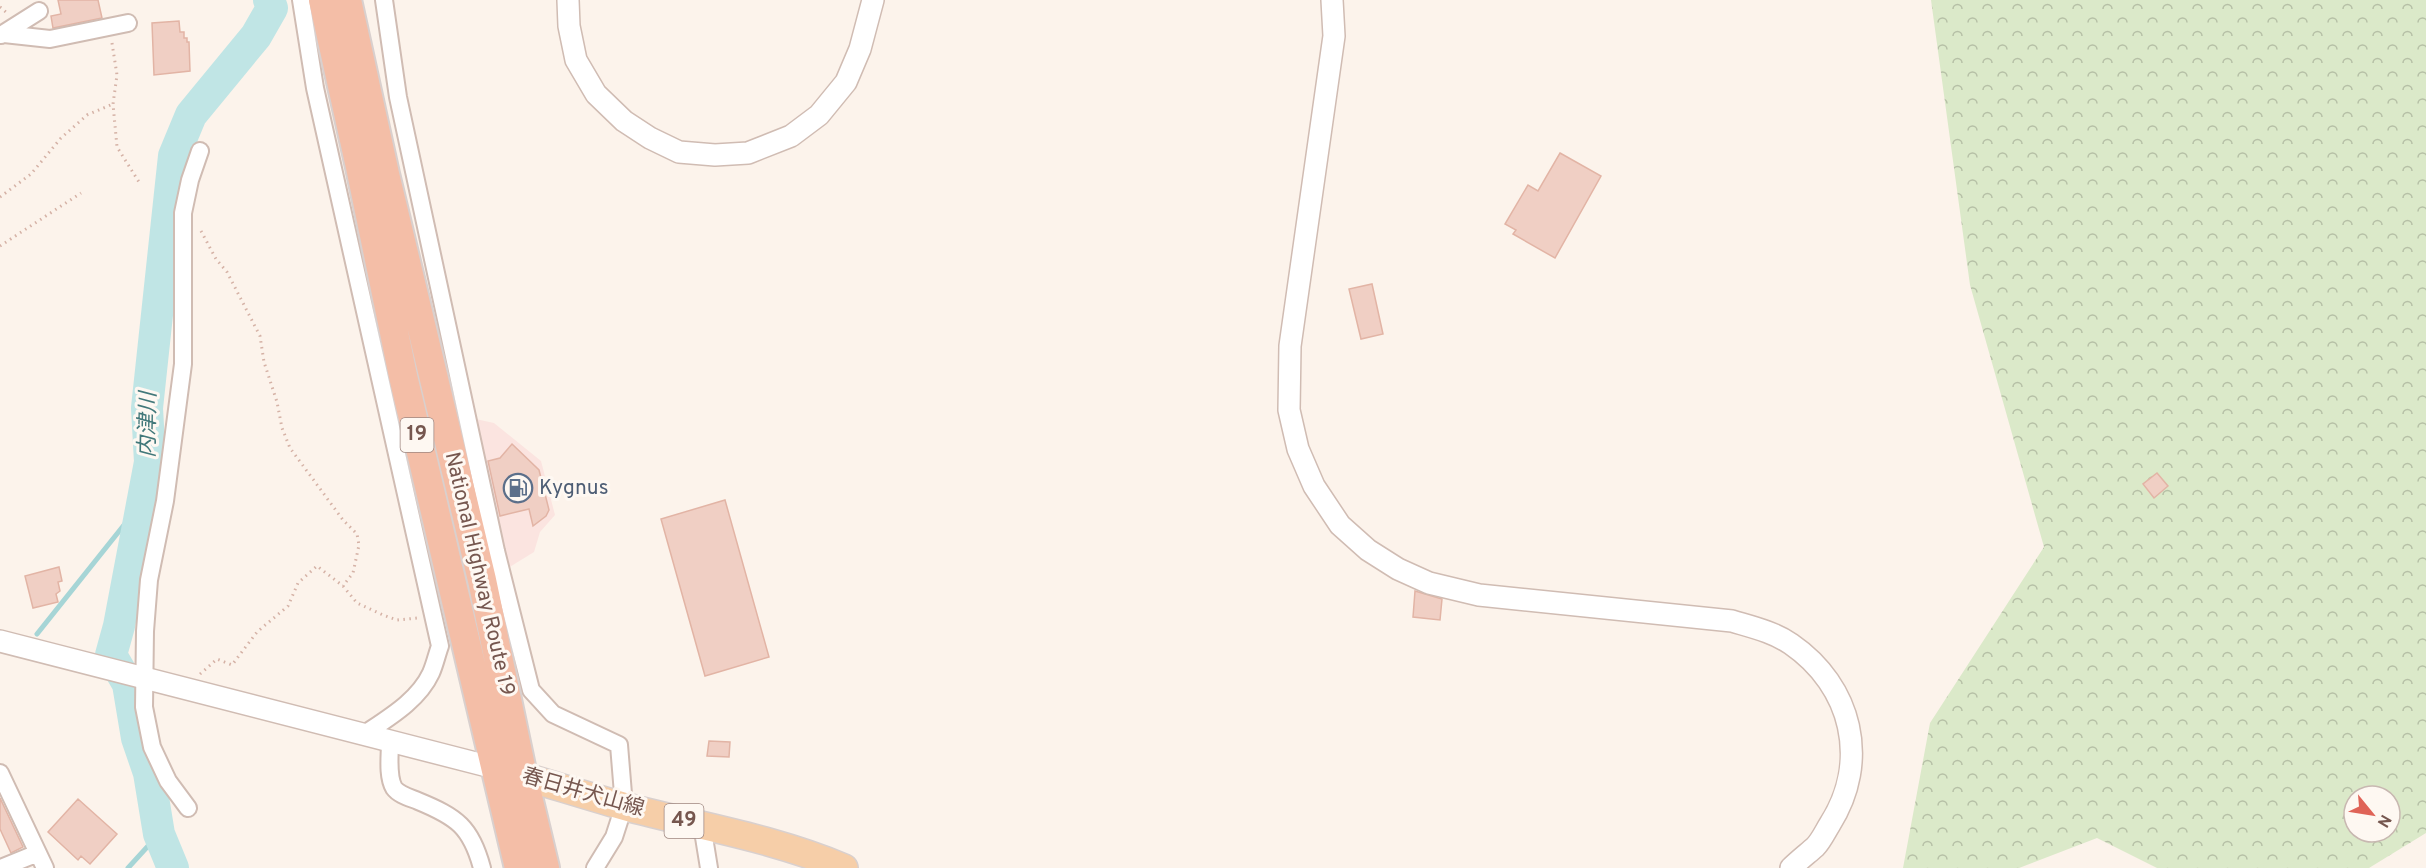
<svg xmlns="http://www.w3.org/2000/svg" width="2426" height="868" viewBox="0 0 2426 868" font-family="Overpass,'Noto Sans JP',sans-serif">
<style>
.commercial{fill:#fbe4e0}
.forest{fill:url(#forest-crowns);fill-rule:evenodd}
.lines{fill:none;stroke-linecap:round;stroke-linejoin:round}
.stream{stroke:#a6d5d6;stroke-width:5}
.river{stroke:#c0e5e5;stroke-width:32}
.building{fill:#f0cfc4;stroke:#e2b4a5;stroke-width:1.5}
.minor-casing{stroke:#d0bcb3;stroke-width:20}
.tertiary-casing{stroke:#d0bcb3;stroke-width:24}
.primary-casing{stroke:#d9d0ce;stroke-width:30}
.trunk-casing{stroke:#d9d0ce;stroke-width:32}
.path{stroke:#d5b2a6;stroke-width:3;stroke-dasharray:1.5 4.5;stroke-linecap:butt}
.minor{stroke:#fff;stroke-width:16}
.tertiary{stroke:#fff;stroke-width:21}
.primary{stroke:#f6cea8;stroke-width:27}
.trunk{stroke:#f4bea7;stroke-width:28}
.labels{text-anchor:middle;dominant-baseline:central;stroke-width:6;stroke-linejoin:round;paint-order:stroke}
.shield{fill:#fef8f2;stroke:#9f8780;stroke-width:1.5}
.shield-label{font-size:20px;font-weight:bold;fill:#76574f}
.service-label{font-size:21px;fill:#4e5e75;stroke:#fef8f2;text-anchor:start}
.street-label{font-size:21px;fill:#76574f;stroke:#fef8f2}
.water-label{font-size:22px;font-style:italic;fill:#42787a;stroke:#fef8f2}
</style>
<defs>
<pattern id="forest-crowns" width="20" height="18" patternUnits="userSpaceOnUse" patternTransform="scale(1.5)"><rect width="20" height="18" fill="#dbe9c9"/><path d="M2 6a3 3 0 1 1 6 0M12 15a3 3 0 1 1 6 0" fill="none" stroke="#b6c0a6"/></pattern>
</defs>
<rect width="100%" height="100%" fill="#fcf3eb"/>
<!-- commercial -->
<path class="commercial" d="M471 418 494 423 541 461 555 515 540 532 534 552 508 568Z"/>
<!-- forest -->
<path class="forest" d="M1931 0H2426V833L2369 868H2157L2097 838 2019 868H1903L1930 723 2044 547 1970 285ZM2354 796H2390V832H2354Z"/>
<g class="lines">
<!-- stream -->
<path class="stream" d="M37 634 144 500
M128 868 159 834"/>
<!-- river -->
<path class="river" d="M173 868 159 834 149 773 137 738 128 684 111 655 119 626 150 462 147 408 174 156 191 115 256 36 272 8 269 0"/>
</g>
<!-- building -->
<path class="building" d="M58 0H98L102 18 53 28 51 16 61 14Z
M179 21 180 32H184V38H187V42H189L190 71 154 75 152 23Z
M1560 153 1601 176 1555 258 1513 234 1516 230 1505 224 1528 185 1538 191Z
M1372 284 1383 334 1361 339 1349 289Z
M512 444 539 470 549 510 546 516 533 526 529 509 500 516 488 461 500 458Z
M2157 473 2168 486 2154 498 2143 484Z
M725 500 769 657 705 676 661 519Z
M59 567 62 581 58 582 60 591 56 594 58 602 33 608 25 576Z
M1415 591 1442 599 1440 620 1413 617Z
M709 741 730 742 729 757 707 756Z
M0 798 23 847 11 853 0 829Z
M78 799 117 834 90 864 81 856 78 860 48 832Z"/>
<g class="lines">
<!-- minor casing -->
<g class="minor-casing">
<path id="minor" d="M301 0 315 88 440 646C437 654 435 664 431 673 418 701 388 718 363 735
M384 0 398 97 496 551 531 690 553 714 619 745 624 806 614 837 595 868
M4 34 50 39 128 23
M1 35 39 11
M390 742C390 755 387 776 394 788 399 795 411 798 418 801 457 817 471 827 482 868
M0 773 45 868
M188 808 168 781 152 747 144 707 145 631 149 580 165 501 183 364V213L190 180 200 151
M702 825 709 868
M1 868 38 853"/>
</g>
<!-- tertiary casing -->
<g class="tertiary-casing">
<path id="tertiary" d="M568 0 569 26 576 60 596 94 624 121 650 138 679 152 715 155 748 153 791 136 819 115 846 82 860 49 873 0
M1332 0 1334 36 1290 346 1289 410 1298 449 1314 486 1340 525 1368 550 1398 569 1429 583 1479 595 1732 621C1752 627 1774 632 1791 644 1852 686 1870 761 1830 824 1825 832 1821 841 1815 847 1807 854 1798 861 1791 868
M0 641 495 768"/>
</g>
<!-- primary casing -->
<g class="primary-casing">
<path id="primary" d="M505 771C544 782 584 795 623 806 697 826 774 838 844 868"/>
</g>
<!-- trunk casing -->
<g class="trunk-casing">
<path id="trunk" d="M323 0 360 167 403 376 519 868
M347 0 385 174 482 580 523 776 545 868"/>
</g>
<!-- path -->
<path class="path" d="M0 7 7 13
M112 43 117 75 113 104 117 147 139 182
M0 197 31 174 61 138 87 115 113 104
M201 231 216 259 227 272 260 336 264 362 277 402 282 428 290 448 343 520 357 534 359 545 353 573 343 586
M0 246 81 193
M200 674 217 659 232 665 257 632 288 606 298 583 317 566 343 586 357 603 383 615 397 620 418 618"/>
<!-- minor -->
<use href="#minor" class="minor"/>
<!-- tertiary -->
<use href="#tertiary" class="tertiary"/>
<!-- primary -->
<use href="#primary" class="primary"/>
<!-- trunk -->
<use href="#trunk" class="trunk"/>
</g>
<!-- icons -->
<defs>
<g id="fuel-ring" transform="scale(1.5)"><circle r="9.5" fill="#fef8f2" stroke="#5c6f8a" stroke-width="1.5"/><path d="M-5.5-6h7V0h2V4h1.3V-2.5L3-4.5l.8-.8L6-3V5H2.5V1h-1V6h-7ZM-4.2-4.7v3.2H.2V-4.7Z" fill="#5c6f8a"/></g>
</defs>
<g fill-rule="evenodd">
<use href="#fuel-ring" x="518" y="488"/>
</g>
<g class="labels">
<!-- shield labels -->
<g class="shield">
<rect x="400.5" y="418" width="33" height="34" rx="4.5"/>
<rect x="664.5" y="804" width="39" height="34" rx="4.5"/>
</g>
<g class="shield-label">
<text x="417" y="435">19</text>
<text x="684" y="821">49</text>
</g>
<!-- service labels -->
<g class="service-label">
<text x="539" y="488">Kygnus</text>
</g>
<!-- street labels -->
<g class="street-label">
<text transform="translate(479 574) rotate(77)">National Highway Route 19</text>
<text transform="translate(583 793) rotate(16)">春日井犬山線</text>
</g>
<!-- water labels -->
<g class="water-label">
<text transform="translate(149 425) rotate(-89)">内津川</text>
</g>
</g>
<!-- north arrow -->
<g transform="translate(2372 814) rotate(120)"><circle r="28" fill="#fef8f2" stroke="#c8b8b1" stroke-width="1.5"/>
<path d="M0-4.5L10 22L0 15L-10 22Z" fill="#df6357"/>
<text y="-9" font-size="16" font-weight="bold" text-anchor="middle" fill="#76574f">N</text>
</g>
</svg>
